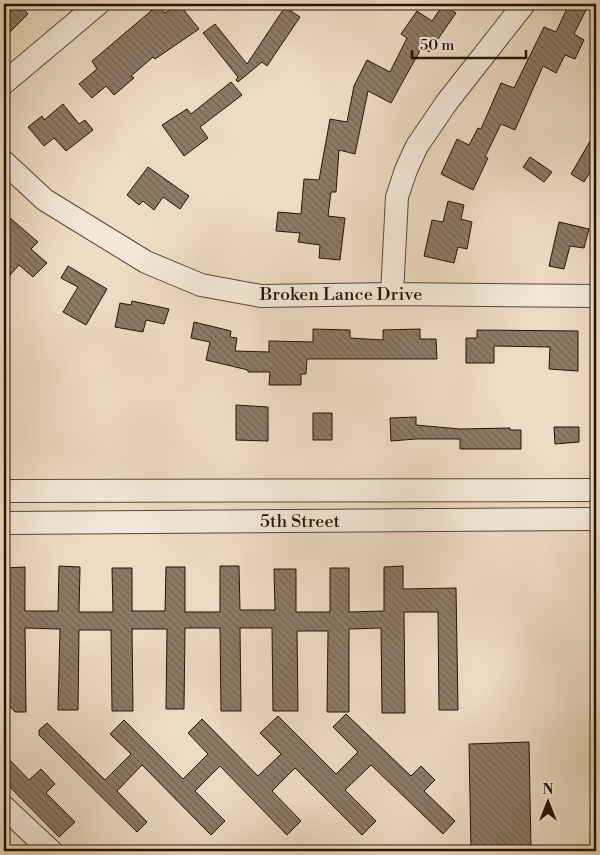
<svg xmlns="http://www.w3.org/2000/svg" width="600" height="855" viewBox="0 0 600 855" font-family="'Libre Bodoni',serif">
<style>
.building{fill:url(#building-back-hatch);stroke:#251304}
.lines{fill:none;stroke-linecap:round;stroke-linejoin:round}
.minor-casing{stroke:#574534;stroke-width:24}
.minor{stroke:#f3e8d8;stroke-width:22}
.labels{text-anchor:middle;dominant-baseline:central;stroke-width:4;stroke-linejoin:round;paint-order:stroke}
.street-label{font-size:18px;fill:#251304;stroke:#f3e8d8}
</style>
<defs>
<pattern id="building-back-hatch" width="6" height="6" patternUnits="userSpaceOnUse" patternTransform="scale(1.25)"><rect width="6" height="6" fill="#8d7b67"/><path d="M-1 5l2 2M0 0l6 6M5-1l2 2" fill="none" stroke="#736453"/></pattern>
</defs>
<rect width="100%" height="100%" fill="#eddbc3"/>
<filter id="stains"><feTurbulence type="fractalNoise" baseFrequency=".004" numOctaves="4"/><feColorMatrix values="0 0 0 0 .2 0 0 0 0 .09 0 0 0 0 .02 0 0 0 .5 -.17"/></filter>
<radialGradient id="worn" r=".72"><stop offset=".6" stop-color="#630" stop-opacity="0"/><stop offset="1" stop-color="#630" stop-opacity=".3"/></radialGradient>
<!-- building -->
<path class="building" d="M4 4H9L14 8 19 4 28 14 4 38Z
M177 4H179L199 29 155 59 153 57 131 76 134 78 114 95 106 86 92 98 79 84 97 69 92 61 158 5 165 13Z
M569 4H589L574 34 584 40 575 59 565 55 556 73 543 66 515 130 501 124 485 157 488 158 473 190 441 174 457 139 469 145 478 128 481 129 501 83 514 88 544 27 556 32Z
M443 5 456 13 429 52 422 47 391 103 368 91 355 154 339 150 336 192H331L328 216 345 218 340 260 319 258 320 245 298 242 300 233 276 231 278 212 301 214 304 179 319 180 330 119 347 122 354 86 367 60 390 72 407 38 401 34 417 11 432 21Z
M285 7 300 17 267 66 262 62 238 82 236 80 238 77 203 33 215 24 247 64Z
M231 82 242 95 200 127 208 138 184 156 162 125 187 109 191 114Z
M63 104 79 124 85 120 93 130 66 151 54 138 44 146 28 127 42 116 44 120Z
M596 131V162L584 182 571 174Z
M530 157 552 172 544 182 523 167Z
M148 167 189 196 180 209 163 197 154 210 143 201 139 205 127 195Z
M448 201 464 205 461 219 472 222 467 249 458 247 454 263 424 256 432 220 443 222Z
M10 218 38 242 31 249 47 263 33 277 19 265 10 275 4 269V264L9 258 4 253V225Z
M559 222 589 229 584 248 570 246 564 269 549 266Z
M68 266 107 289 86 325 63 312 78 287 61 278Z
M132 301 169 309 164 324 146 320 143 332 115 327 120 303 131 305Z
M194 322 231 331 230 337 237 338 235 351 269 352V341L313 342V329L350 330V338L383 340V330L420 329V339H436L437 359H307L306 374H301V385H269L270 372H248V370L206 360 210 342 191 338Z
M477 330 578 331V371L549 369 550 347 494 346V363H466V338H477Z
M236 405 268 407V441L236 440Z
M313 413H332V440H313Z
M416 417V425L460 429 510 428V430H521V449H460V439H416L391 441 390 418Z
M554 427H579V442L555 444Z
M59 566 80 567 79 612H113L112 568H132V611H165L166 567H185V612H220V566H239L240 610H275L274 569H296V612H330V568H349V612L384 611V567L403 566V589L456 588 458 710H439L438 612H404L405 713H382L381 628 349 629V712H327L328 631H297L298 711H273L272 628H240L241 711H221L220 628H185L184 709H166L167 629H132L133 711H112L111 630H79L78 710H58L60 629 25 628 26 712H15L6 702 4 568 25 567V611H58Z
M346 714 411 776 421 766 435 780 424 791 455 821 443 834 371 765 345 790 376 821 362 835 295 768 272 791 301 821 287 835 220 766 195 791 225 821 211 835 142 765 117 791 147 822 137 832 39 735V730L47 723 105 780 131 754 110 734 124 720 183 779 208 754 188 733 202 719 258 776 281 754 260 733 278 716 336 774 358 752 333 727Z
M529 742 531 849 471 850 469 744Z
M4 754 29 780 41 769 55 784 46 793 75 822 59 837 4 781Z"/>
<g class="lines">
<!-- minor casing -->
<g class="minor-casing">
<path id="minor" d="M4 83 98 4
M4 162 45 200 146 262 201 285 261 296 392 294 596 296
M392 294 397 197 406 170 417 146 447 102 524 4
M4 491 596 490
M4 523 596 519
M4 807 51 851"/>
</g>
<!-- minor -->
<use href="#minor" class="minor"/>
</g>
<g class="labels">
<!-- street labels -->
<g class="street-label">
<text x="341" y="294">Broken Lance Drive</text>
<text x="300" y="521">5th Street</text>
</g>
</g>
<!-- margin -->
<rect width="600" height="855" fill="none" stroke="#eddbc3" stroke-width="20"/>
<rect x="5" y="5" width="590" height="845" fill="none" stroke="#251304" stroke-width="2.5"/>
<rect x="10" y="10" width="580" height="835" fill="none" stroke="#251304"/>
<!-- north arrow -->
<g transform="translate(548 802)" stroke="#f3e8d8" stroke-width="4" paint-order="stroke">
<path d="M0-4L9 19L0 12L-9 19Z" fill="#251304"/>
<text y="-8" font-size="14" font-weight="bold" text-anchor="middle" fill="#251304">N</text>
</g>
<!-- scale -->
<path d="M412 50v8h114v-8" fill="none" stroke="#251304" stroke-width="2.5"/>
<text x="420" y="50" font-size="15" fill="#251304" stroke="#f3e8d8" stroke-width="4" paint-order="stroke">50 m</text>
<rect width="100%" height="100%" filter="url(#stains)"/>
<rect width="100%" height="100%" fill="url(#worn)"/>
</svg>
